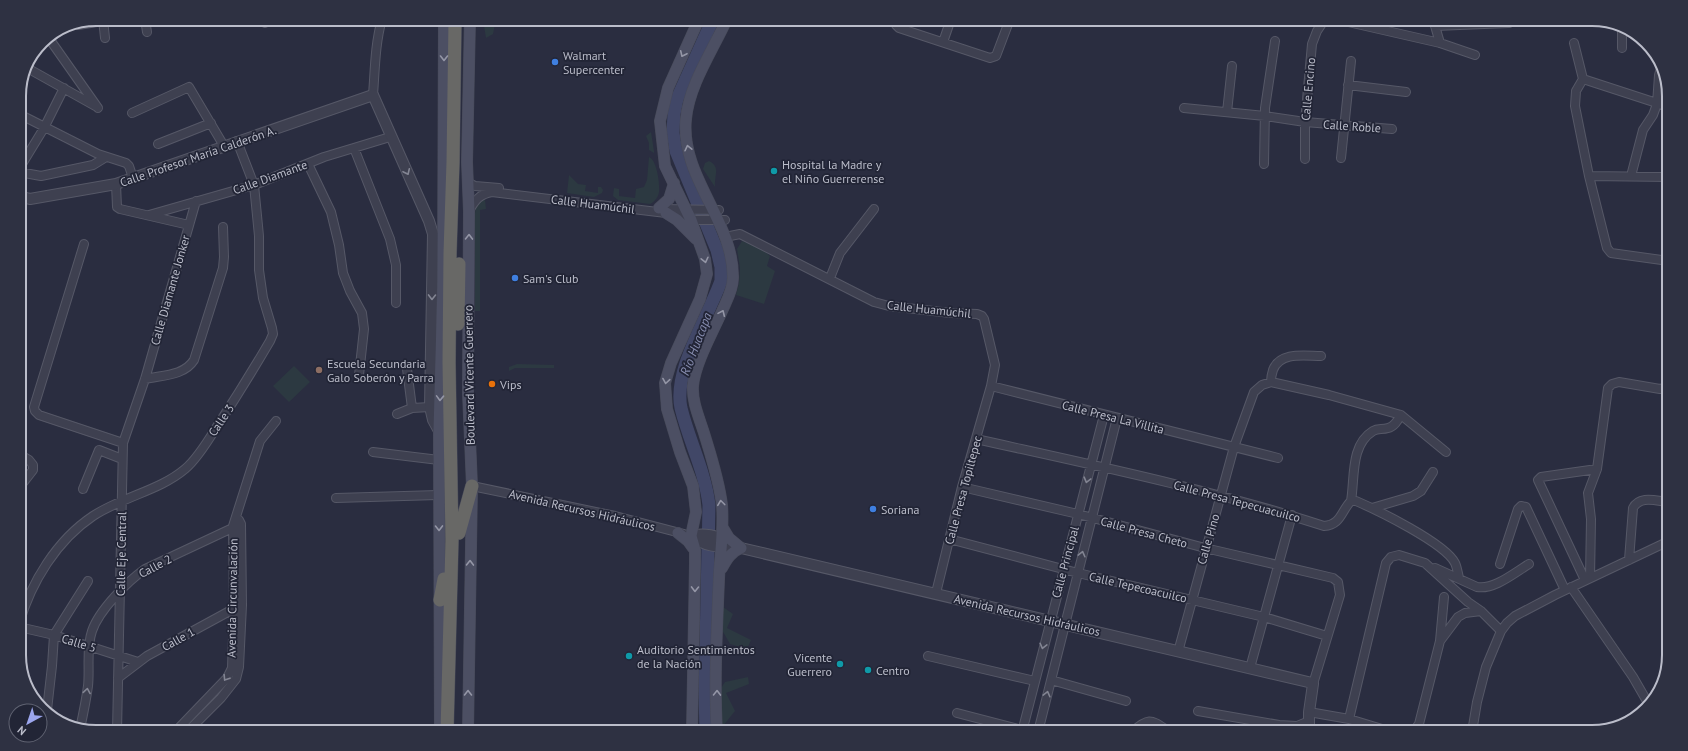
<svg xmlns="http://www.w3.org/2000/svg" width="1688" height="751" viewBox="0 0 1688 751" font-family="'PT Sans',sans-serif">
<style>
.green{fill:#2c3941}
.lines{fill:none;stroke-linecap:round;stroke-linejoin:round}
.river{stroke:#414767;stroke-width:13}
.minor-casing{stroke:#565867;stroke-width:10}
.tertiary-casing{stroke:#565867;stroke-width:12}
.secondary-casing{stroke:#474a59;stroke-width:12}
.trunk-casing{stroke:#454857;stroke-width:14}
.minor{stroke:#3e4050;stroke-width:8}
.tertiary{stroke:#3e4050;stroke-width:10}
.secondary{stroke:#4c4f63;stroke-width:11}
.trunk{stroke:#686866;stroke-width:13}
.oneway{stroke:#9496a6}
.oneway2{stroke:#838593}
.shop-dot{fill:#3f7fe0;stroke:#222536;stroke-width:1.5}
.culture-dot{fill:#0f9aa8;stroke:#222536;stroke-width:1.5}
.education-dot{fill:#8d6e63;stroke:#222536;stroke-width:1.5}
.food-dot{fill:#e8710a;stroke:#222536;stroke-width:1.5}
.labels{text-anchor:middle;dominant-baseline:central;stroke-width:3.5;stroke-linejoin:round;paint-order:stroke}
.poi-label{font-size:12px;fill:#bbbdca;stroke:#222536;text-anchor:start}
.street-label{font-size:12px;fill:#bbbdca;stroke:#222536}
.water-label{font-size:13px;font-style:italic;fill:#868cae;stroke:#222536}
.rim{fill:none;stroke:#bbbdca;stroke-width:2}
</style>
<rect width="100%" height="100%" fill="#2a2d40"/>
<!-- green -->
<path class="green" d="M487 19H496L493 34 486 38 484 26Z
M651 132 654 151V153L649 150V143L646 136Z
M649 157C657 160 660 184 659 192 658 198 654 202 650 204L618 200 613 196 614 188 619 189V196L635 198 636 189 644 187 647 180Z
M709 161C721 167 714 175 715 187L703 169 705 163Z
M569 175 578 184 586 185 585 191 598 193V187H601L603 190 602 193 594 197 567 193Z
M485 200 486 209 480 210V311H475V213L476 206 481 201Z
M742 241 762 249 770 256 767 266 775 271 764 304 736 295 739 283 740 268 737 249Z
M517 364 554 365V368H515L509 371V367Z
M294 366 310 382 289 402 273 386Z
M723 607 733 614 727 628 751 640 747 649 730 644 722 630Z
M748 677 749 684 726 693 735 711 723 726 720 724C720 710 716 693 725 682Z"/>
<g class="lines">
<!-- river -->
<path class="river" d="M706 732 705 692 709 505C705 471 689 441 681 408 673 371 708 317 721 281V267L717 250 676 151 673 133 674 114 677 99 713 19"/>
<!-- minor casing -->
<g class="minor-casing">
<path id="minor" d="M103 19 105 38
M145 19 147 32
M226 19V21
M264 19 265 23
M895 19 896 25 899 28 990 58 996 56 1010 19
M1433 19 1440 43
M1324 22 1335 19 1440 43 1475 55
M78 25 103 21
M1435 26 1509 23 1508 19
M48 37 98 108
M943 42 951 19
M1574 43 1583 79 1576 91 1575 106 1589 176 1607 248 1611 253 1669 261
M1622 48V25
M29 69 97 107
M1583 79 1669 107
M1348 85 1406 92
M373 95C375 69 375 44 382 19
M1184 108 1265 116 1305 122 1392 129
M1227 112 1232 66
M132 113 189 87 224 146
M19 114 98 154 126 163 129 166 133 178
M158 144 211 123
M354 148 390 239 396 265V303
M1341 158 1351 61
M1305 159V122L1312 44 1317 31 1325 19
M308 164 331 212 339 245 343 273 350 291 362 313 364 329 359 375
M1264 164 1265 108 1275 41
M19 169 44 128 64 88
M19 172 41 176 93 165 106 157
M1589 176 1669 177
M1631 176 1643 130 1653 115 1657 104 1659 75 1661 68
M469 183 475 186 499 188
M116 184 117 207 120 209 189 225
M664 209 719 210
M469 211C475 200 480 194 492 192L666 213 691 220H725
M149 215 254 185 324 157 390 137
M730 236 740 234 874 302 889 306 951 313 977 314 982 316 984 319 995 365 991 386 962 487 936 593
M84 244 34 407 35 411 39 415 123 443
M830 278 840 253 874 209
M407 369 412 408
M145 379C162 375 184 376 194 360L223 268 224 257 223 227
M1271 382C1271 378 1272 373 1273 370 1280 351 1306 356 1321 356
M991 386 1278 458
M397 414 412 408 430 407
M976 439C1093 465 1210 489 1324 526 1341 525 1341 511 1351 501H1356C1377 510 1445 543 1455 563 1457 567 1458 574 1459 578
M373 452 439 460
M19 454 29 460 33 465V470L19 488
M472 486 615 516 684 534
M962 487 1078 514 1205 548 1333 578 1338 582 1340 595 1313 684
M83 489 99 450 122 459
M336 498 438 495
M1351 501C1355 478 1350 445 1373 431 1378 428 1382 430 1388 428 1394 427 1398 420 1401 415
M1372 508 1413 496 1421 491 1433 472
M949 539 1078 573 1264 617 1327 636
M1629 560 1633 508C1640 495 1656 501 1669 502
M1500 564 1518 509 1521 506 1526 507 1565 590
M1435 568 1477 587C1494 590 1514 573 1529 564
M1590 578 1591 519 1588 493 1597 469 1608 388 1612 384 1619 382 1660 389 1665 388 1669 383
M1585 580 1538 480 1541 477 1597 469
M1571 587 1633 677 1648 703
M19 624C31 582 57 540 93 516 102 510 111 506 120 502 142 492 166 485 185 469 196 460 208 441 216 428 235 399 253 370 270 341L273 334 272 328 263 298 259 270V236L254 185 237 141
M19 627 54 635 138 662
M1440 641 1444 597
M1178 652 1234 447 1254 392 1262 385 1271 382 1329 395 1401 415 1446 452
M928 656 1035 681
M1250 668 1292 515
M118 678 147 656 237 607
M1051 680 1126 701
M47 710 52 666 54 635 88 581
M1198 711 1279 725 1297 726 1309 721
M1309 712 1349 719 1392 732
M957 713 1022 730
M1349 719 1386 563 1391 557 1399 555 1425 563 1468 602 1481 611 1501 631
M80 729C83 715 86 701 88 686 90 669 86 648 92 631 99 610 128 581 145 569L241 524
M117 732 123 443 145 379 196 201
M175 732 227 678 232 668 234 608 233 526 260 441 276 421
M187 732 221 698 236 679 239 667 242 605 241 524 239 520
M1022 732 1104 415
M1038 732 1117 418
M1132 732C1150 716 1151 720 1170 732
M1413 732 1419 724 1440 641 1458 617 1465 613 1481 611
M1472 732 1477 702 1486 667 1501 631 1507 623 1515 616 1555 595 1669 541"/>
</g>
<!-- tertiary casing -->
<g class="tertiary-casing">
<path id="tertiary" d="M19 196 30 199 116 184 373 95 429 221 433 234 430 407 433 420 439 431
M691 536C705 548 724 547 741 548L1308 682 1313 684 1309 712V732
M691 536C704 532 716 536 729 542"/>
</g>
<!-- secondary casing -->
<g class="secondary-casing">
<path id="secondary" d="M659 208 669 199 674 183
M666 213 677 220 696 239
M678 533 688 541 693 548
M722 568C727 559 731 552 741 548L729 538 723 528
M440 732 439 431 443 284 444 19
M468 732 472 486 468 393 469 211 467 162 470 19
M692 732 695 563V550L691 536 696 512 693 486 680 452 667 409 665 383 671 363 700 299 707 274 705 259 691 220 665 166 660 121 668 88 699 19
M717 732C714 681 717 630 719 579 720 555 724 530 722 505 719 480 711 456 704 433 699 417 692 402 693 386 695 363 714 330 723 309 727 300 733 289 733 278 734 221 680 177 686 119 689 85 713 50 727 19"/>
</g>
<!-- trunk casing -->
<g class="trunk-casing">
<path id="trunk" d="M458 324 459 264
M459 533 472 486
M440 600 444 579
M447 732 452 540 449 363 450 253 453 162 455 19"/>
</g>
<!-- minor -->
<use href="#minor" class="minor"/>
<!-- tertiary -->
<use href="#tertiary" class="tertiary"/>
<!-- secondary -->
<use href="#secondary" class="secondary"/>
<!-- trunk -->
<use href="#trunk" class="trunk"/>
</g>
<!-- one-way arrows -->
<defs><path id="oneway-chevron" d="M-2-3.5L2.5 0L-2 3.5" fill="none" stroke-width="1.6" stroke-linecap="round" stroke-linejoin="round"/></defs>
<g class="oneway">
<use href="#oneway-chevron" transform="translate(683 54) rotate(115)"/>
<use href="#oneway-chevron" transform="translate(444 58) rotate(90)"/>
<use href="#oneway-chevron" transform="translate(688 148) rotate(-103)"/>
<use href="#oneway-chevron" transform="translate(469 237) rotate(-89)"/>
<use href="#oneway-chevron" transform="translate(705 260) rotate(77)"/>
<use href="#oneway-chevron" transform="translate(722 313) rotate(-66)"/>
<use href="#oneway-chevron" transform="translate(666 381) rotate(99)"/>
<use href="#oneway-chevron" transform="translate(440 398) rotate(92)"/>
<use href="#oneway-chevron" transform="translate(721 503) rotate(-97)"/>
<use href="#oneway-chevron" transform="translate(439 528) rotate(89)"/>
<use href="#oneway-chevron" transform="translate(470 563) rotate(-89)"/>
<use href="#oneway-chevron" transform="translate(695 589) rotate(91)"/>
<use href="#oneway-chevron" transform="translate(468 693) rotate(-90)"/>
<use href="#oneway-chevron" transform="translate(717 693) rotate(-89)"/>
</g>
<g class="oneway2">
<use href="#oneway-chevron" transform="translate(407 172) rotate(65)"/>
<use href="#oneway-chevron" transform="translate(432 297) rotate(91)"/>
<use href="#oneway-chevron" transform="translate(1087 480) rotate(105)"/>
<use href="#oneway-chevron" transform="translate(1082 554) rotate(-76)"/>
<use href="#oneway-chevron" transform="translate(1043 646) rotate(104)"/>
<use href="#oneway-chevron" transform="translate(226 678) rotate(122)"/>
<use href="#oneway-chevron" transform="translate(87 691) rotate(-81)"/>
<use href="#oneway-chevron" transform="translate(1047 694) rotate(-76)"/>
</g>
<!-- markers -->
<g class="shop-dot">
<circle cx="555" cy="62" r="4"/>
<circle cx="515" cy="278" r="4"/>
<circle cx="873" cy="509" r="4"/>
</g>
<g class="culture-dot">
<circle cx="774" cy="171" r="4"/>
<circle cx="629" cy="656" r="4"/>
<circle cx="840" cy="664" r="4"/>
<circle cx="868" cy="670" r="4"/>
</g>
<circle class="education-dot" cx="319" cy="370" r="4"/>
<circle class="food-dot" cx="492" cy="384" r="4"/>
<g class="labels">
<!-- poi labels -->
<g class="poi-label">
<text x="563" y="55">Walmart<tspan x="563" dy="14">Supercenter</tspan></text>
<text x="782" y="164">Hospital la Madre y<tspan x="782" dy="14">el Niño Guerrerense</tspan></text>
<text x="523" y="278">Sam's Club</text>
<text x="327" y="363">Escuela Secundaria<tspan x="327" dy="14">Galo Soberón y Parra</tspan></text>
<text x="500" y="384">Vips</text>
<text x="881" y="509">Soriana</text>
<text x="637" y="649">Auditorio Sentimientos<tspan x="637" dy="14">de la Nación</tspan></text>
<text x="832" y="657" text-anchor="end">Vicente<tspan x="832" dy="14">Guerrero</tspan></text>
<text x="876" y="670">Centro</text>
</g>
<!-- street labels -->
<g class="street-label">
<text transform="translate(1308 89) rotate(-85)">Calle Encino</text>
<text transform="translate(1352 126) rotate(4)">Calle Roble</text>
<text transform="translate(198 156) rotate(-19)">Calle Profesor María Calderón A.</text>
<text transform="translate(270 177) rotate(-20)">Calle Diamante</text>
<text transform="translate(593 204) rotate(7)">Calle Huamúchil</text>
<text transform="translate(170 290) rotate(-74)">Calle Diamante Jonker</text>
<text transform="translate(929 309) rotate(6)">Calle Huamúchil</text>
<text transform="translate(469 375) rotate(-91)">Boulevard Vicente Guerrero</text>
<text transform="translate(1113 417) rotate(14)">Calle Presa La Villita</text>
<text transform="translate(221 420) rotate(-56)">Calle 3</text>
<text transform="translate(963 490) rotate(-75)">Calle Presa Topiltepec</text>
<text transform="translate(1237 501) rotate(15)">Calle Presa Tepecuacuilco</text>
<text transform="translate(582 510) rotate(13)">Avenida Recursos Hidráulicos</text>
<text transform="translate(1144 532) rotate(15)">Calle Presa Cheto</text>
<text transform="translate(1208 539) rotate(-74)">Calle Pino</text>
<text transform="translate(121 554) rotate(-89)">Calle Eje Central</text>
<text transform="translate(1065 562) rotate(-75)">Calle Principal</text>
<text transform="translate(155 566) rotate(-28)">Calle 2</text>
<text transform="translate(1138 587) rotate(13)">Calle Tepecoacuilco</text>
<text transform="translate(232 598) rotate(-89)">Avenida Circunvalación</text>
<text transform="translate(1027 615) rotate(13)">Avenida Recursos Hidráulicos</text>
<text transform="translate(178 639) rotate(-29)">Calle 1</text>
<text transform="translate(79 643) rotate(17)">Calle 5</text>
</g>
<!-- water labels -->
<g class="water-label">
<text transform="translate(696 344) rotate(-69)">Río Huacapa</text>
</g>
</g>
<!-- crop -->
<path d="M0 0H1688V751H0ZM96 26H1592A70 70 0 0 1 1662 96V655A70 70 0 0 1 1592 725H96A70 70 0 0 1 26 655V96A70 70 0 0 1 96 26Z" fill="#2e3142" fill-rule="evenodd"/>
<path class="rim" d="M96 26H1592A70 70 0 0 1 1662 96V655A70 70 0 0 1 1592 725H96A70 70 0 0 1 26 655V96A70 70 0 0 1 96 26Z"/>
<!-- north arrow -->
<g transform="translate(28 723) rotate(220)"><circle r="19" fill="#222536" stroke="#5f6271"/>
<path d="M0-3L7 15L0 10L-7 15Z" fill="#9ca6ee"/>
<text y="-6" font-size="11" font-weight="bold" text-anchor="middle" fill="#bbbdca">N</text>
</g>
</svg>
